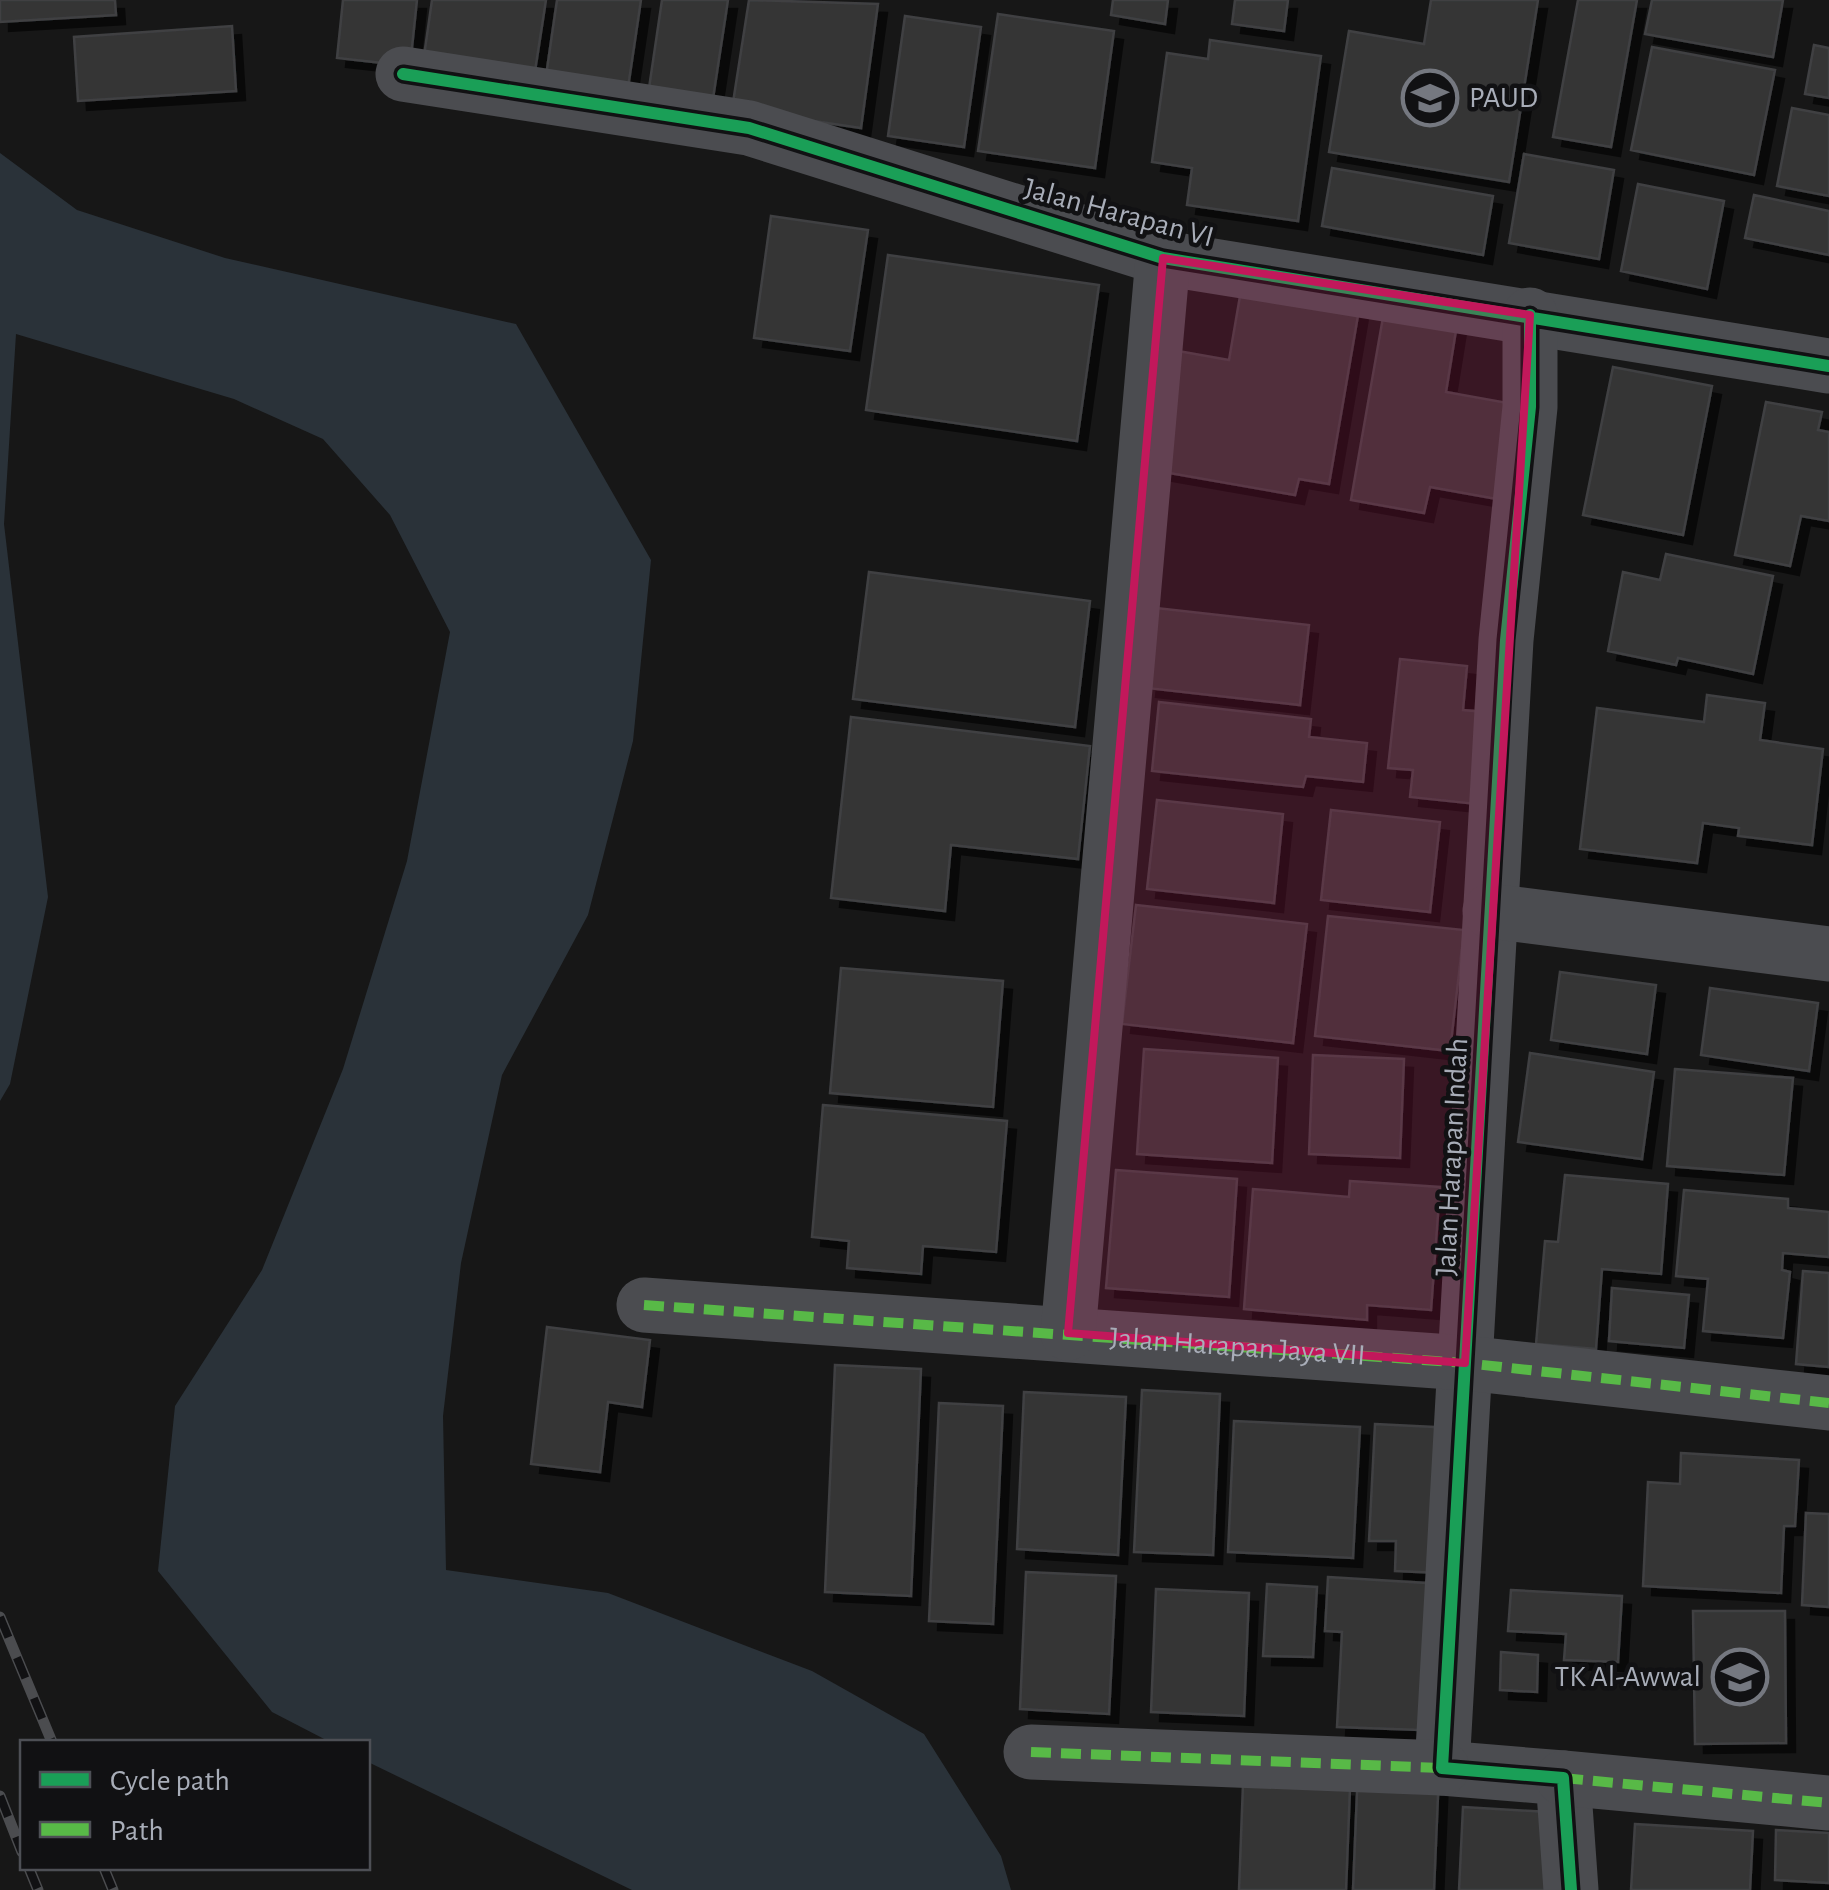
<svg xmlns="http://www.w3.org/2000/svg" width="1829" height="1890" viewBox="0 0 1829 1890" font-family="'Alegreya Sans',sans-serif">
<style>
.water{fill:#2a3239}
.building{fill:#353536;stroke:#3f4043;stroke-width:2.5;filter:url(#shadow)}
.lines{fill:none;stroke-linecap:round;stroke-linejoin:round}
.street{stroke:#4b4c50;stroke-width:55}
.rail-casing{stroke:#4b4c4f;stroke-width:11}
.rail{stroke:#111113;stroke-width:8;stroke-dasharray:22;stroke-linecap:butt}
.quiet{stroke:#58b947;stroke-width:10;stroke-dasharray:20 10;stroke-linecap:butt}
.cycleway-casing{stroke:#111113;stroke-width:19}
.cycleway{stroke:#1a9f57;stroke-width:12}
.marked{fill:#c2185b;fill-opacity:0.2;stroke:#c2185b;stroke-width:8;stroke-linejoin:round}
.labels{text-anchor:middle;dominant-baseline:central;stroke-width:9;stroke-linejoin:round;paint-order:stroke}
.poi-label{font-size:30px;fill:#a8adb8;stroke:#111113;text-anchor:start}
.street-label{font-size:30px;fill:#a8adb8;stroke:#111113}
</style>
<defs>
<filter id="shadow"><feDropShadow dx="9" dy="9" stdDeviation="0" flood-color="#0009"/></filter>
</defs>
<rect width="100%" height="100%" fill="#171717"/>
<!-- water -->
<path class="water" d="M0 153 77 210 225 258 516 324 651 560 633 741 588 915 502 1075 461 1263 443 1416 446 1570 608 1593 812 1671 924 1734 1001 1856 1011 1890H632L368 1762V1742H330L272 1712 158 1571 175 1406 262 1270 343 1069 407 861 450 632 390 515 323 439 234 399 16 334 4 524 48 897 10 1084 0 1101Z"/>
<!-- building -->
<path class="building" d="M0 0H115L116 15 0 22Z
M343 0H417L410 66 337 58Z
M432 0H546L535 71 424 56Z
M557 0H641L626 101 544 90Z
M662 0H728L712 105 648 95Z
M749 0 878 4 861 128 732 109Z
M1113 0H1168L1165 24 1111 15Z
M1235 0H1288L1284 31 1232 24Z
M1431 0H1538L1509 182 1329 152 1349 31 1424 44Z
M1578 0H1637L1611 147 1553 137Z
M1652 0H1783L1773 57 1645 34Z
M998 14 1114 31 1095 168 978 151Z
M905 16 981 27 964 147 888 136Z
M232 26 236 91 78 101 74 37Z
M1210 40 1321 56 1298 221 1187 205 1192 168 1152 162 1167 53 1208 59Z
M1814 45 1829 48V98L1805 94Z
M1652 47 1775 70 1754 175 1631 150Z
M1792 108 1829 115V196L1777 186Z
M1524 154 1614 170 1599 259 1509 243Z
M1332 168 1493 196 1483 255 1322 226Z
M1638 184 1724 201 1707 289 1621 271Z
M1754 195 1829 211V255L1745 238Z
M771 216 868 230 850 351 754 338Z
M888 255 1099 285 1077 441 866 410Z
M1244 273 1362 292 1329 484 1299 479 1295 495 1158 471 1178 351 1229 360Z
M1385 306 1458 318 1446 392 1513 404 1497 499 1430 487 1424 513 1351 500Z
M1613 367 1712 386 1683 535 1583 515Z
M1766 402 1822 412 1818 430 1829 432V521L1801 516 1790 566 1735 555Z
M1666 554 1773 576 1753 674 1678 658 1676 665 1608 651 1623 572 1660 580Z
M869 572 1090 601 1075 727 853 699Z
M1156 608 1309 625 1300 705 1147 688Z
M1400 659 1467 666 1463 710 1497 713 1486 805 1410 797 1413 770 1388 768Z
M1707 695 1765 703 1760 740 1823 749 1812 845 1738 836 1739 828 1703 823 1697 863 1580 849 1597 708 1704 722Z
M1159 702 1311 719 1309 737 1367 743 1363 782 1306 776 1303 787 1152 771Z
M851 717 1090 746 1078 859 951 845 945 911 831 898Z
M1157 800 1283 814 1274 903 1147 889Z
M1331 810 1440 822 1430 912 1321 900Z
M1136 905 1307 924 1293 1043 1122 1024Z
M1328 916 1464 930 1450 1051 1315 1036Z
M841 968 1003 981 993 1107 830 1093Z
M1560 972 1656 985 1647 1054 1551 1040Z
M1710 988 1818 1003 1809 1071 1701 1055Z
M1144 1049 1278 1058 1272 1163 1137 1154Z
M1530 1053 1654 1072 1642 1159 1518 1142Z
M1313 1055 1404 1059 1400 1158 1309 1154Z
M1675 1069 1793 1078 1784 1175 1667 1166Z
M823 1105 1007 1121 996 1252 923 1246 921 1274 847 1268 849 1241 812 1237Z
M1116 1170 1237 1179 1229 1297 1106 1288Z
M1565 1175 1668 1184 1661 1274 1602 1269 1596 1349 1536 1344 1545 1241 1558 1242Z
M1350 1181 1440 1187 1431 1310 1367 1305V1320L1244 1309 1253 1189 1349 1197Z
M1684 1190 1788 1199V1208L1829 1212V1257L1783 1253 1782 1270 1790 1272 1783 1338 1703 1331 1708 1279 1676 1276Z
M1803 1271 1829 1273V1367L1796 1364Z
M1612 1288 1689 1295 1684 1348 1609 1341Z
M547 1327 650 1340 642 1407 608 1402 600 1472 531 1464Z
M835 1365 921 1369 911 1596 825 1592Z
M1142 1390 1220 1394 1213 1555 1134 1552Z
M1024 1392 1126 1397 1118 1555 1017 1549Z
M939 1403 1003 1406 993 1624 929 1621Z
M1234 1421 1360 1427 1353 1558 1228 1552Z
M1375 1424 1454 1428 1441 1573 1395 1571 1396 1541H1369Z
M1681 1453 1799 1460 1795 1526H1784L1781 1593 1643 1586 1648 1482 1680 1484Z
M1806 1513 1829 1514V1607L1802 1605Z
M1026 1572 1116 1576 1109 1714 1020 1709Z
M1328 1577 1443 1584 1420 1730 1337 1727 1342 1632 1325 1631Z
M1267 1584 1317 1587 1313 1657 1263 1656Z
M1156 1589 1249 1593 1244 1716 1151 1712Z
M1511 1590 1622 1596 1618 1662 1564 1660 1566 1634 1508 1631Z
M1693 1611H1785L1786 1743 1695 1744Z
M1501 1652 1538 1655 1537 1692 1500 1690Z
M1358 1768 1439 1772 1434 1890H1353Z
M1243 1784 1350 1788 1346 1890H1239Z
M1463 1807 1549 1812 1545 1890H1459Z
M1635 1824 1753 1831 1750 1890H1631Z
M1776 1830 1829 1833V1883L1775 1880Z"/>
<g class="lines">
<!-- street -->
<g class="street">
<path d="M403 74 749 128 1163 258 1829 366"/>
<path d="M1530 315V407L1506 640 1442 1768 1563 1778 1571 1890"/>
<path d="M1490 911 1829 954"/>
<path id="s1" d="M644 1305 1465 1363 1829 1403"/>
<path d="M1068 1333 1163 258"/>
<path d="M1031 1752 1442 1768"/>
<path d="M1563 1778 1829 1803"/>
</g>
<!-- rail casing -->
<g class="rail-casing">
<path id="rail" d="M0 1617 52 1742
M0 1796 22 1852
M29 1868 38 1890
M104 1868 113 1890"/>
</g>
<!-- rail -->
<use href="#rail" class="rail"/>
<!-- quiet -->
<path class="quiet" d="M644 1305 1465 1363 1829 1403
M1031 1752 1442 1768
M1563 1778 1829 1803"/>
<!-- cycleway casing -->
<g class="cycleway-casing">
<path id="cycleway" d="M403 74 749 128 1163 258 1829 366
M1530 315V407L1506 640 1442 1768 1563 1778 1571 1890"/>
</g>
<!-- cycleway -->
<use href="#cycleway" class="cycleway"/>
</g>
<!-- marked area -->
<path class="marked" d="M1163 258 1530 315 1465 1363 1068 1333Z"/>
<!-- icons -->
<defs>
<g id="school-ring" transform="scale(2.875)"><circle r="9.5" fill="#111113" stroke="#757880" stroke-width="1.5"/><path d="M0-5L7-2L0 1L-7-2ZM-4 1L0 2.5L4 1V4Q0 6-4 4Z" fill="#757880"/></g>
</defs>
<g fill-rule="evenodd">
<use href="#school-ring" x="1430" y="98"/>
<use href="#school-ring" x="1740" y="1677"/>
</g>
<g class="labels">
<!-- poi labels -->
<g class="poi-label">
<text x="1469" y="98">PAUD</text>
<text x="1701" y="1677" text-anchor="end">TK Al-Awwal</text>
</g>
<!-- street labels -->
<g class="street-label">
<text transform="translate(1119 213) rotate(15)">Jalan Harapan VI</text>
<text transform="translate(1452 1157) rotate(-87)">Jalan Harapan Indah</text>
<text stroke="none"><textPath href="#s1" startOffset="595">Jalan Harapan Jaya VII</textPath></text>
</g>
</g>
<!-- legend -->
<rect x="20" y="1740" width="350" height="130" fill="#111113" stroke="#4d4f55" stroke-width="2.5"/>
<rect x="40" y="1772" width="50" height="15" fill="#1a9f57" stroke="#4d4f55" stroke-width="2.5"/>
<text x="110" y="1790" font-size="30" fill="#a8adb8">Cycle path</text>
<rect x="40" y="1822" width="50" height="15" fill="#58b947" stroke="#4d4f55" stroke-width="2.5"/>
<text x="110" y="1840" font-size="30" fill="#a8adb8">Path</text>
</svg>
